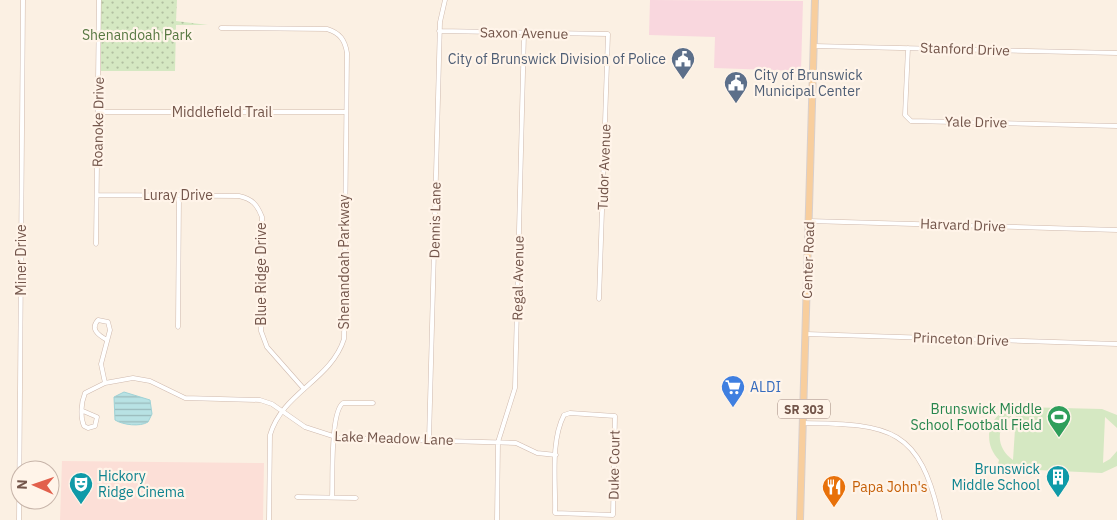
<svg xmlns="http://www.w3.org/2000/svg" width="1117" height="520" viewBox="0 0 1117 520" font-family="'IBM Plex Sans',sans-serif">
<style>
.commercial{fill:#fcdfd7}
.medical{fill:#f9d7de}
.green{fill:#d5e8c2;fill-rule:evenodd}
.park{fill:url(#park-dots)}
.water{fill:url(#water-rules);stroke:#9fd2d6}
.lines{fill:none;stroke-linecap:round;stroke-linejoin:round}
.minor-casing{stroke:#cfb9ad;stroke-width:5}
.primary-casing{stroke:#d8cfcc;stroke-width:8}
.minor{stroke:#fff;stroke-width:4}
.primary{stroke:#f8ce9d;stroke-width:6}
.labels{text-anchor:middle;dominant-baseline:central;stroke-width:4.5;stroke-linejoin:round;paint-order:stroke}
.shield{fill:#fff4e9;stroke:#9d857a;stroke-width:1}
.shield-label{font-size:12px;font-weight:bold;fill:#73554a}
.street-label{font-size:14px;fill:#73554a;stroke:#fff4e9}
.park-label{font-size:14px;fill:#577842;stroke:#fff4e9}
.service-label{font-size:14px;fill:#4e5e75;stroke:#fff4e9;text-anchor:end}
.shop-label{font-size:14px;fill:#366cbe;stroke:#fff4e9;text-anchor:start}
.leisure-label{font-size:14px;fill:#27864d;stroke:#fff4e9;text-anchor:end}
.culture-label{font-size:14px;fill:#0d838f;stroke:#fff4e9;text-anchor:end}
.food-label{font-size:14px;fill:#c56008;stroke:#fff4e9;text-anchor:start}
</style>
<defs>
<pattern id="park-dots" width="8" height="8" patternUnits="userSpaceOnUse" patternTransform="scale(1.25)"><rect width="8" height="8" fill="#d5e8c2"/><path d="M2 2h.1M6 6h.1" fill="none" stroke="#b1bfa0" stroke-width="1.8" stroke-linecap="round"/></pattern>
<pattern id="water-rules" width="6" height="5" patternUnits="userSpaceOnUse" patternTransform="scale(1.25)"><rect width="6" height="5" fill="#b8e2e4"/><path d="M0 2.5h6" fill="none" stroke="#9ababb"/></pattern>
</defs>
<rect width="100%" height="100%" fill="#fbf0e3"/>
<!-- commercial -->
<path class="commercial" d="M62 461 264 463 263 520H60Z"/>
<!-- medical -->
<path class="medical" d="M650 0 803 1 801 71 714 68 715 37 649 35Z"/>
<!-- green -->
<path class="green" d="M1020 407 1102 409 1117 415V428L1105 417 1103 463 1110 459 1117 451V466L1102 473 997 468 999 460C979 439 991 408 1020 407ZM1015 414H1016L1013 460C995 447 995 425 1015 414Z"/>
<!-- park -->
<path class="park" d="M101 0H177L176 21 208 25H176L175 71H101Z"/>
<!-- water -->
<path class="water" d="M124 392 150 400 152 414 148 422C140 427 123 425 115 420L114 397Z"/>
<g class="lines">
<!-- minor casing -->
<g class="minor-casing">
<path id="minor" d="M221 28 327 29C340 33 345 40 347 53L344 339C331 380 282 393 270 435L269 520
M439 31 608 34 599 299
M814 46 1117 53
M908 48 905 115 911 121 1117 126
M98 112H345
M97 195 239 196C252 199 257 204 262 217L261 331 267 347 304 389
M809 221 1117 230
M96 244 99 0
M178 327 179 195
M806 334 1117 344
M105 383 101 364 110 330 108 322 98 320C90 329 98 335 107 340
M83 411 97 417 95 426 88 428 84 426C80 417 81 403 85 393L105 383 133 378 150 381 185 398 260 400 272 404 305 427 339 438 516 443 537 453 556 455
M570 413 615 416 613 515 555 513C556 483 550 442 564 415Z
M803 423C891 424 920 428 940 520
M429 440 440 22 445 0
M297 497 356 498
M332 497C333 480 330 412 343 403H373
M19 520 23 0
M497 520 498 442 515 388 524 33"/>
</g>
<!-- primary casing -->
<g class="primary-casing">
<path id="primary" d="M800 520 815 0"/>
</g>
<!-- minor -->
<use href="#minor" class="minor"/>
<!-- primary -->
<use href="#primary" class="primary"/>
</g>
<!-- icons -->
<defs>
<g id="civic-pin" transform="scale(1.25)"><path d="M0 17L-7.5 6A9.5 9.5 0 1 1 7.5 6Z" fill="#5c6f8a" stroke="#fff4e9"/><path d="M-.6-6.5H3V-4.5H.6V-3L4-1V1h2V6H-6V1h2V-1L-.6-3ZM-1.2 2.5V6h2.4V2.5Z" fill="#fff"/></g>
<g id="supermarket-pin" transform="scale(1.25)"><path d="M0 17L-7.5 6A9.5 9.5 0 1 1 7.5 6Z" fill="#3f7fe0" stroke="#fff4e9"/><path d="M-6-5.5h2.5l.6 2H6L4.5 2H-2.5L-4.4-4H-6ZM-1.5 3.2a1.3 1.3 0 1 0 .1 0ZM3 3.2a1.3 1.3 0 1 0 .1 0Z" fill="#fff"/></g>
<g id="stadium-pin" transform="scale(1.25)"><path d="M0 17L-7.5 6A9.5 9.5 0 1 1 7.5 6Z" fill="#2e9e5b" stroke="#fff4e9"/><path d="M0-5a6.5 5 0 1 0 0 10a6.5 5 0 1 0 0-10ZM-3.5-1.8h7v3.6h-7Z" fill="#fff"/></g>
<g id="building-pin" transform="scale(1.25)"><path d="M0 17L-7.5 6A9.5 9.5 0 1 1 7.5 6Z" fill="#0f9aa8" stroke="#fff4e9"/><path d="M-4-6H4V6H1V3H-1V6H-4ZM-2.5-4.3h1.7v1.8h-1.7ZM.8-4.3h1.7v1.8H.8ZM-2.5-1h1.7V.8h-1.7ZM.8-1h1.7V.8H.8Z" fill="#fff"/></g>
<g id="theatre-pin" transform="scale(1.25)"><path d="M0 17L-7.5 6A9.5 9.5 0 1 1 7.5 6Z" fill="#0f9aa8" stroke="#fff4e9"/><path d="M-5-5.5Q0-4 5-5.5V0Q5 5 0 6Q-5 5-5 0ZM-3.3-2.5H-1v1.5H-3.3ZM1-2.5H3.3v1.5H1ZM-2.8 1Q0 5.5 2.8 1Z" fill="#fff"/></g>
<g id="restaurant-pin" transform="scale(1.25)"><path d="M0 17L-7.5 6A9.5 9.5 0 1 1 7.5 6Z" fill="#e8710a" stroke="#fff4e9"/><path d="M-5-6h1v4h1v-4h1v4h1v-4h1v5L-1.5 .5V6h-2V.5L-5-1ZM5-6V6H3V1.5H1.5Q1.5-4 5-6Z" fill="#fff"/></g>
</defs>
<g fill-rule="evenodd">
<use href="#civic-pin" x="683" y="59"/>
<use href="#civic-pin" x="736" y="83"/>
<use href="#supermarket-pin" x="733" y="387"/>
<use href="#stadium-pin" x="1059" y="417"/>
<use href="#building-pin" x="1058" y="477"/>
<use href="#theatre-pin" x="81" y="484"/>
<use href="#restaurant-pin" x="834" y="487"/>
</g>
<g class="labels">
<!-- shield labels -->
<rect class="shield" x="778" y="399.5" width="52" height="19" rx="4"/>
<g class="shield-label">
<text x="804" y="409">SR 303</text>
</g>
<!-- street labels -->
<g class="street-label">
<text transform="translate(524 33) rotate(1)">Saxon Avenue</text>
<text transform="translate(965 49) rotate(2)">Stanford Drive</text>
<text x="222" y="112">Middlefield Trail</text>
<text transform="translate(98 122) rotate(-89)">Roanoke Drive</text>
<text transform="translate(976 122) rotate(1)">Yale Drive</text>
<text transform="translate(604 167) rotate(-88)">Tudor Avenue</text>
<text x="178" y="195">Luray Drive</text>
<text transform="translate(435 220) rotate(-89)">Dennis Lane</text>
<text transform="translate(963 225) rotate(2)">Harvard Drive</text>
<text transform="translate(21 260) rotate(-90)">Miner Drive</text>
<text transform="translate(808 260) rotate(-88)">Center Road</text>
<text transform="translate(344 262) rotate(-90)">Shenandoah Parkway</text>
<text transform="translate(261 274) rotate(-90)">Blue Ridge Drive</text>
<text transform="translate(518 278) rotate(-89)">Regal Avenue</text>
<text transform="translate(961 339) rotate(2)">Princeton Drive</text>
<text transform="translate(394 438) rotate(2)">Lake Meadow Lane</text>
<text transform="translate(614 465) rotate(-89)">Duke Court</text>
</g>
<!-- park labels -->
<g class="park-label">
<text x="137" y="35">Shenandoah Park</text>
</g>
<!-- service labels -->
<g class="service-label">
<text x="666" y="59">City of Brunswick Division of Police</text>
<text x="754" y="75" text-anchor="start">City of Brunswick<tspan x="754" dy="16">Municipal Center</tspan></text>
</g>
<!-- shop labels -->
<g class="shop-label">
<text x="750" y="387">ALDI</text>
</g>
<!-- leisure labels -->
<g class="leisure-label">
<text x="1042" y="409">Brunswick Middle<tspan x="1042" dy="16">School Football Field</tspan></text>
</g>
<!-- culture labels -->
<g class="culture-label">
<text x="1040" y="469">Brunswick<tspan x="1040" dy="16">Middle School</tspan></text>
<text x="98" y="476" text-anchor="start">Hickory<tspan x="98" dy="16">Ridge Cinema</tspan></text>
</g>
<!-- food labels -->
<g class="food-label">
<text x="852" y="487">Papa John's</text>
</g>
</g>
<!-- north arrow -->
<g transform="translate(35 485) rotate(272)"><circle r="24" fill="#fff4e9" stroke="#c7b4a9"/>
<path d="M0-4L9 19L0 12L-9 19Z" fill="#e2604c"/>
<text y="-8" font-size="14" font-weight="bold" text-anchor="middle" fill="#73554a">N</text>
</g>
</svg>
